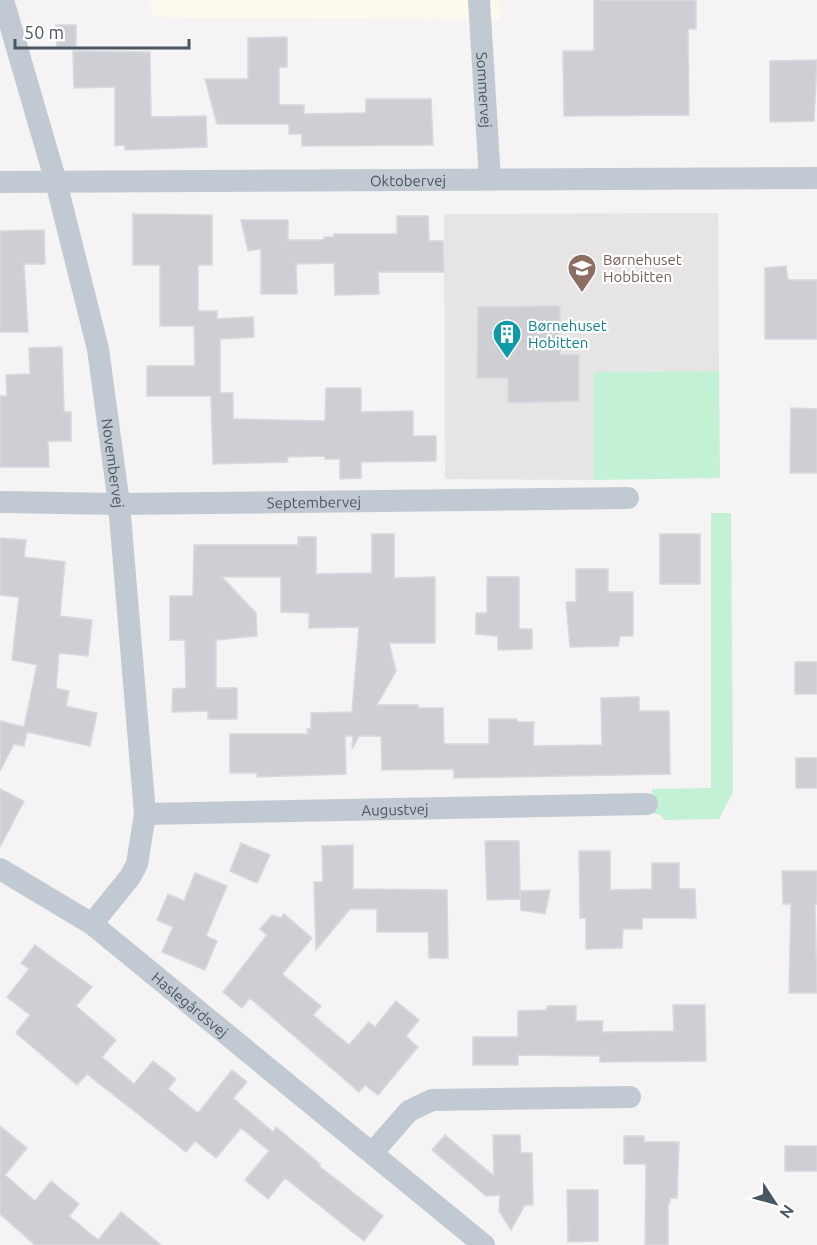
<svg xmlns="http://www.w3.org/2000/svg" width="817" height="1245" viewBox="0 0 817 1245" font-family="Ubuntu,sans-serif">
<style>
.commercial{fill:#fdf9ef}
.education{fill:#e6e4e5}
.green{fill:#c3f1d5}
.building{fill:#cdcfd5;stroke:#d7d9de;stroke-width:1.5}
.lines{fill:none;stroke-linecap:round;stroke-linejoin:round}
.street{stroke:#c1cad2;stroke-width:22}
.labels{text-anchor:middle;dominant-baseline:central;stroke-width:4.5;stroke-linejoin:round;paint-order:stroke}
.street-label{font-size:15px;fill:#4a5661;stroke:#fff}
.education-label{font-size:15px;fill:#785e54;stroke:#fff;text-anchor:start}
.culture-label{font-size:15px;fill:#0d838f;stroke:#fff;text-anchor:start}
</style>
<rect width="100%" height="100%" fill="#f5f3f3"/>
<!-- commercial -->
<path class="commercial" d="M150 0H499L501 20 154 17Z"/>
<!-- education -->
<path class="education" d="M718 213 719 371 594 372V480L445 479 444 214Z"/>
<!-- green -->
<path class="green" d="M719 371 720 478 594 480V372Z
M711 513H731L733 792 719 819 664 820 661 815 653 813 652 789 711 788Z"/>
<!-- building -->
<path class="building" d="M594 0H696V29H688L689 115 564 116 563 51H594Z
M56 25H76V47H57Z
M287 37V67H279V105H304V114L366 113V99H431L433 145 302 146V134H289V124H217L205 79H248V38Z
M73 51 150 52 151 117 206 116 207 147 125 150V145L115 146V87L74 88Z
M817 60 814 121 770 122V61Z
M133 214 212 215V265H198V311H217V319L253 317 254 337 220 339V393H233V419L325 421 326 388H361V412L413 411V436H436V461L361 462V478L340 479V459H325V456L287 457 288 462 213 464 211 396H147V366H195L194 326H160V265H133Z
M397 216H428L429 241H443L444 272H378L379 294 335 295 334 263 296 264 297 294H261V249L248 251 241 220H288V240H324V237H334V234H397Z
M44 230 45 264H24L28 332H0V231Z
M786 266 788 280H817V339H765V268Z
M560 306V355H579V401L508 403V378H477L478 307Z
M62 347 64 412H71V441H48L49 467H0V396H7L6 375 30 374 29 348Z
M791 408 817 409V473H790Z
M372 534H394V578L435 577V643H389L396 671 377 705H418V708H443L444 744H489V719H517V722H534L533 746 602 745 601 698 639 697V711H669L670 774 454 778V769L382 770 381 736H359L352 749 353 736H345L346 774 257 777V773H230V734H308L307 729H311V713L352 712 359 627 309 628V613L281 612V577H222L256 613 257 636 216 640V688H237V719H208V711L172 712 173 689 186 688 185 640H170V596H193L194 545H298V537H316V574L372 573Z
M660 534H700V584H660Z
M0 538 26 540 24 557 65 562 60 616 92 620 88 656 59 653 56 688 69 691 66 706 97 713 90 746 27 732 24 746 14 744 0 771V721L24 727 37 665 12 660 19 597 0 595Z
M576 569H608V592H633V636H620L618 646 570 647 566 602H576Z
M487 577H519V629H532V649L498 650V636L476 634V613H487Z
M795 662H817V694H795Z
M796 758H817V788H796Z
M0 789 24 801 0 847Z
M485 841H519L520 899 487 900Z
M241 843 270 855 257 883 230 871Z
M353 845V889L447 890 448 958H429L428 932H377V909H350L316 950 314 882H323L322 846Z
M579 851H610V890L652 889V863H679V889H695L696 918H642V929H623L622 948 586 949V918H580Z
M782 871H817V904H815L817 993H789L791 904H783Z
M195 873 227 886 206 936 217 941 205 970 162 952 173 927 157 920 168 894 184 901Z
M550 890 545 914 521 910 520 891Z
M284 914 312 938 282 974 321 1006 313 1015 349 1045 369 1022 375 1027 396 1001 419 1020 406 1036 418 1047 378 1095 365 1085 359 1092 250 998 242 1008 223 992 267 935 260 929 272 915 281 918Z
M35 945 92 987 76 1006 116 1040 102 1057 134 1084 153 1061 176 1079 168 1089 198 1113 232 1070 247 1082 233 1098 273 1132 276 1127 320 1164 319 1166 383 1216 364 1241 285 1178 268 1199 245 1180 269 1151 241 1128 216 1158 195 1141 186 1152 87 1074 77 1085 16 1033 30 1015 7 997 29 969 21 963Z
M673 1005H705L706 1061 600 1062V1056L518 1055V1065H473V1037H518V1011L547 1010V1006H576V1021H603L602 1032 674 1031Z
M0 1126 27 1148 5 1175 35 1201 51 1181 79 1204 69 1216 98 1240 121 1212 161 1245H35L0 1214Z
M445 1135 494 1176 493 1135H520L521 1153H532L533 1205H525L511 1230 499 1211 500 1195 486 1196 432 1150Z
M624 1136H644V1142H679L677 1198H670V1203H668V1245H645L646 1164H624Z
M785 1146H817V1171H785Z
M567 1190H598V1241L568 1242Z"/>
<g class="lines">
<!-- street -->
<g class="street">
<path id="s1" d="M3 0 56 182 98 349 119 504 145 814 137 864 130 877 92 924"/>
<path id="s2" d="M479 0 490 179"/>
<path id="s3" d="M0 182 817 178"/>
<path id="s4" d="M0 502 119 504 628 498"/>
<path id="s5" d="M145 814 647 804"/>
<path id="s6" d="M0 869 92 924 484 1245"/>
<path d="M373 1152 409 1111 432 1100 630 1097"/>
</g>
</g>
<!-- icons -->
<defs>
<g id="school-pin" transform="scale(1.5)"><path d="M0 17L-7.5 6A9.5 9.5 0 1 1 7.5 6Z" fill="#8d6e63" stroke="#fff"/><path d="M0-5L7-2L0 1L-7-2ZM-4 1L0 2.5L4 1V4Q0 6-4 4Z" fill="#fff"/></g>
<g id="building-pin" transform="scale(1.5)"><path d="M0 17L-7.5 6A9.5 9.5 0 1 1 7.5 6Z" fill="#0f9aa8" stroke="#fff"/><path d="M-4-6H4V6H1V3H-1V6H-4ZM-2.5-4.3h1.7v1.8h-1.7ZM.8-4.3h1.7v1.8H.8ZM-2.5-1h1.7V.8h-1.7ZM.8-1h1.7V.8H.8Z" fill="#fff"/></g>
</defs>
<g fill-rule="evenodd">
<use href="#school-pin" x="582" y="268"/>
<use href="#building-pin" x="507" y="334"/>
</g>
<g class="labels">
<!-- street labels -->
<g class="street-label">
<text stroke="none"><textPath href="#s2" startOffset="90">Sommervej</textPath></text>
<text stroke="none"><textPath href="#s3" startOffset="408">Oktobervej</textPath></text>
<text stroke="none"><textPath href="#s1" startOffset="477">Novembervej</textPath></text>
<text stroke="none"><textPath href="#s4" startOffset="314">Septembervej</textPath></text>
<text stroke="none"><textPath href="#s5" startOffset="250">Augustvej</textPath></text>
<text stroke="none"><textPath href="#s6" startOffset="234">Haslegårdsvej</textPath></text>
</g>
<!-- education labels -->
<g class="education-label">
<text x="603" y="259">Børnehuset<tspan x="603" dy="17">Hobbitten</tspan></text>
</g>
<!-- culture labels -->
<g class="culture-label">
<text x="528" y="325">Børnehuset<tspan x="528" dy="17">Hobitten</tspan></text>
</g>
</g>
<!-- north arrow -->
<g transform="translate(775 1203) rotate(126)" stroke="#ffffff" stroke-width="4.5" paint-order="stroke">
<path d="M0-4.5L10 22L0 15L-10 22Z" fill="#4a5661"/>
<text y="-9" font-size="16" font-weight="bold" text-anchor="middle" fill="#4a5661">N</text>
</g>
<!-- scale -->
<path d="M15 39v9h174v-9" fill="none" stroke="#4a5661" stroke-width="3"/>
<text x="24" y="39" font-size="18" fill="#4a5661" stroke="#ffffff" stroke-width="4.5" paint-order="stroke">50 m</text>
</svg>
